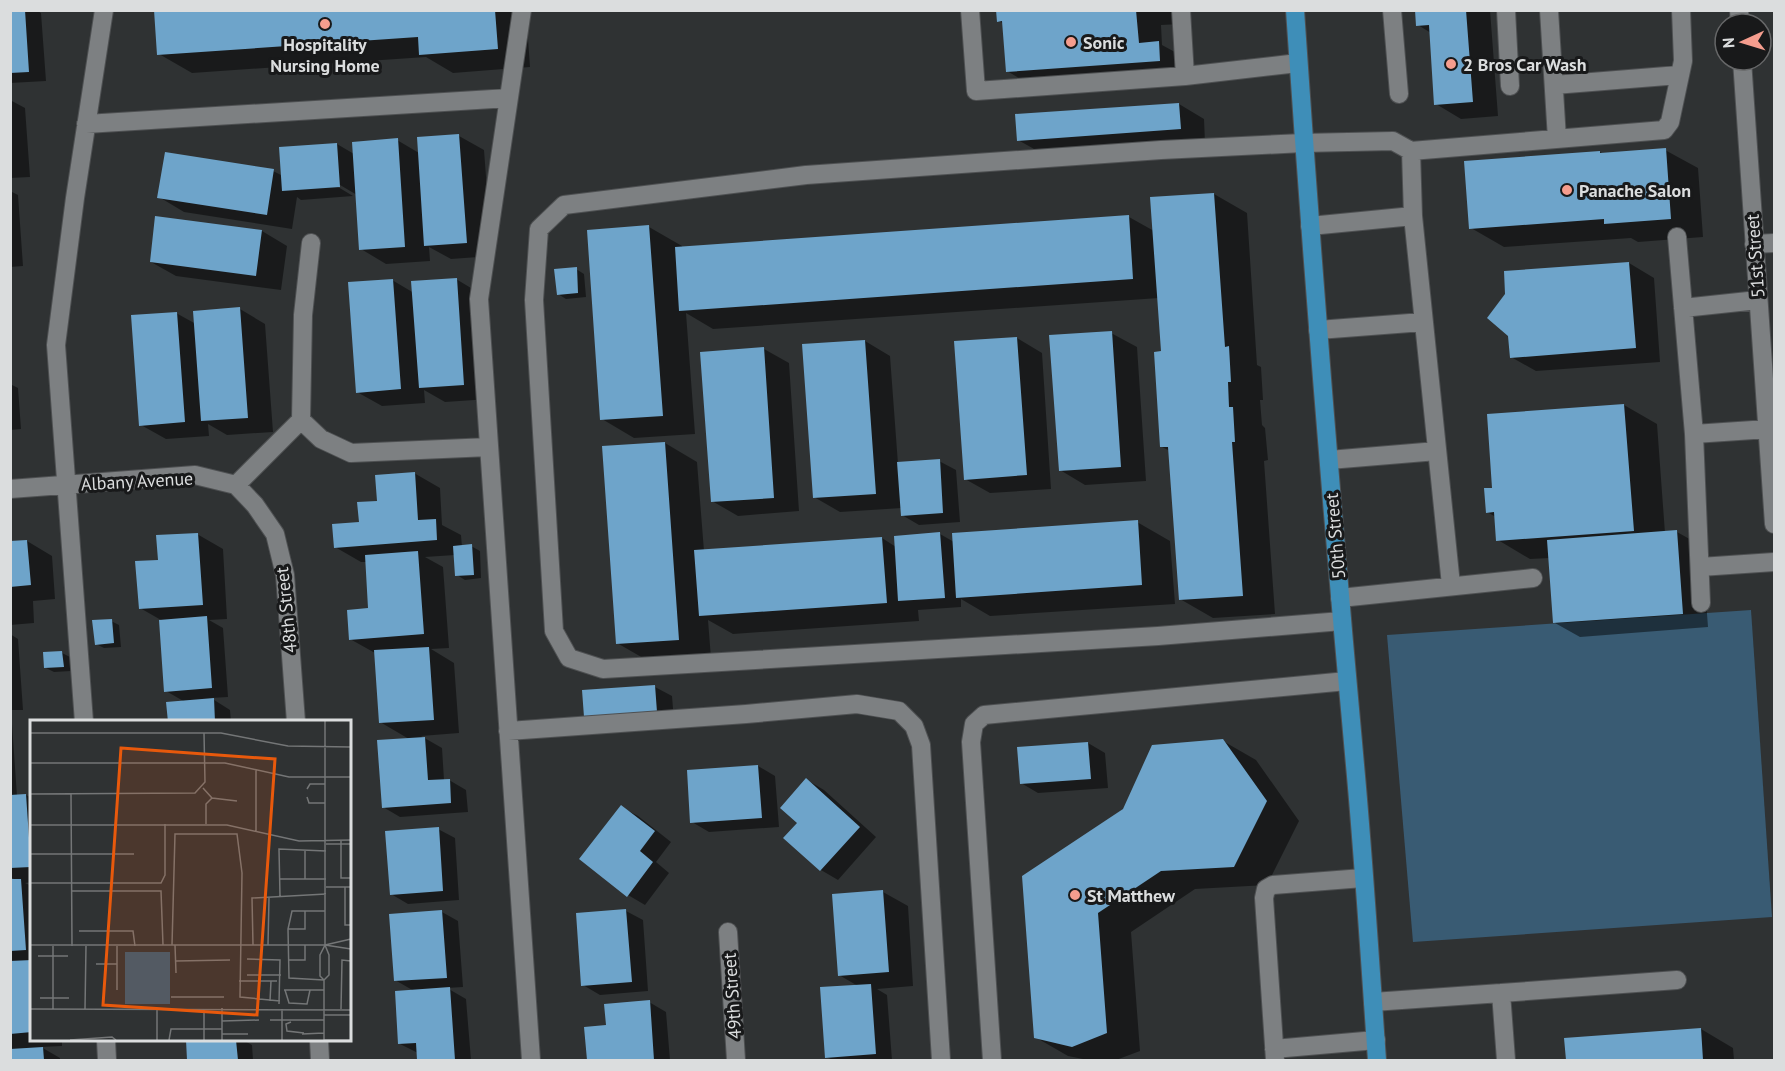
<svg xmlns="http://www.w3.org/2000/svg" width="1785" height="1071" viewBox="0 0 1785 1071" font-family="'PT Sans',sans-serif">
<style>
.green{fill:#395b73}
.shadow{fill:#0007}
.building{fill:#6ea4ca}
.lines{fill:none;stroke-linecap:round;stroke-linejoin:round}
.minor-casing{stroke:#4e5052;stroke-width:20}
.major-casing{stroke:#4e5052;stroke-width:20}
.minor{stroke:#7d8082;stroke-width:18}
.major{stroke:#3e8eb8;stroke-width:18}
.poi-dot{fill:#f59d8e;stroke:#18191a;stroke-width:2}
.labels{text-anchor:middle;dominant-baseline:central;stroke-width:6;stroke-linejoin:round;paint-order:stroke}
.poi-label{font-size:18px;font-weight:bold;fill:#dbddde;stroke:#18191a;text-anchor:start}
.street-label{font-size:18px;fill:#dbddde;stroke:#18191a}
.inset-road{fill:none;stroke:#747677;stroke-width:1.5}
.view{fill:#e8590c;fill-opacity:0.15;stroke:#e8590c;stroke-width:3}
.inset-edge{fill:none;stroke:#dbddde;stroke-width:3}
</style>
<rect width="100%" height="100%" fill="#2f3233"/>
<!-- green -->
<path class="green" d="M1751 610 1772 917 1413 942 1387 635Z"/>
<!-- shadow -->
<path class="shadow" d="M10 10H36L41 13 46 81 10 83Z
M156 10H526L530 67 453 73 426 57 192 73 159 54Z
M998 10H1180L1181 24 1161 25 1162 45 1184 57 1185 75 1032 86 1007 71 1003 23 998 21Z
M1416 10H1490L1498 116 1461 119 1436 104 1431 33 1418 25Z
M10 100 25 108 30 177 10 178Z
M1179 104 1204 119 1205 143 1043 154 1018 140Z
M459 136 484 150 492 256 451 259 429 247 430 261 386 264 361 249 357 195 335 182 333 184 353 196 301 200 297 197 292 229 184 212 159 197 273 171 283 176 337 144 354 154 397 140 419 153Z
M1665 150 1698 168 1703 237 1638 242 1631 238 1504 247 1471 228 1600 152 1604 154Z
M10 191 18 195 23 266 10 267Z
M1214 194 1247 213 1257 365 1261 367 1263 400H1260L1262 425 1265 428 1268 460 1264 461 1275 614 1213 618 1180 599 1170 451 1162 447 1163 353 1159 298 713 329 686 313 695 434 634 438 602 419 649 227 682 246V248L1129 217 1154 231Z
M262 231 287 246 281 290 176 276 151 262Z
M1629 263 1654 278 1660 362 1536 371 1511 357Z
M576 269 584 274 586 297 566 299 558 294Z
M456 279 481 294 489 399 445 402 424 390 425 403 382 406 357 392 392 280 414 293Z
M240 309 265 324 273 432 227 435 208 424 209 436 166 439 141 425 176 313 196 324Z
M1111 333 1137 347 1146 481 1085 485 1060 470Z
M1017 338 1042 353 1051 489 990 493 965 479Z
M865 341 890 356 898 464 939 461 956 470 960 522 919 525 902 515V508L840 512 814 497Z
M764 349 789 363 799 511 738 516 712 501Z
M10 384 18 388 21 429 10 430Z
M1624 405 1657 424 1665 533 1677 532 1702 546 1708 627 1580 637 1555 623 1550 558 1530 559 1498 540 1496 517 1487 512 1494 489Z
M665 443 697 462 704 551 882 538 896 547 940 534 954 542 1137 522 1170 541 1175 604 990 616 961 599V607L918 610 919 621 733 634 708 620 711 658 650 662 617 643Z
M414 473 440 488 442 525 461 535 462 547 471 546 480 551 481 578 465 580 457 575 455 555 425 557 443 567 449 648 431 649 454 663 459 733 421 736 442 748 444 780H449L466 790 468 812 400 817 383 807 409 739 380 722 375 653 350 639 370 609 367 562H361L335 547 360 523 379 502Z
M197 534 223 549 227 619 209 620 223 628 228 697 211 698 230 710 231 722H169L185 702 166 691 161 620 140 608 159 561Z
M27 541 52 556 55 599 33 601 34 623 10 625V543Z
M111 621 119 625 121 647 104 648 96 644Z
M10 634 18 639 23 710H10Z
M62 653 70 657 71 671 54 672 46 668Z
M655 687 672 696 674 721 586 716Z
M10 723 12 724 17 796 26 795 32 798V882L25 883 32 886V1040H62V1046L41 1047 60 1058V1060H10V881L16 880 10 877Z
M1223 741 1256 760 1299 821 1267 885 1195 889 1131 932 1140 1051 1116 1060H1088L1068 1056 1035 1037 1024 877Z
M1088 743 1105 753 1108 788 1038 793 1021 783Z
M758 766 775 776 779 827 709 832 692 822Z
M807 780 824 790 876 837 838 880 821 870Z
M621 807 638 816 671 842 656 862 669 873 645 905 628 895Z
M438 829 455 838 459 900 408 904 391 894Z
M883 892 908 906 913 986 877 989 887 995 892 1060H833L826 1057 858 986 839 975Z
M626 911 643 920 648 991 600 995 583 985Z
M442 912 458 921 463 987 447 988 466 999 471 1060H419L418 1053 400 1044 414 991 395 980Z
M649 1002 666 1012 670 1060H588L586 1028 607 1027Z
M1701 1029 1733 1048 1734 1060H1567L1566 1039Z
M187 1040H243L252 1045 253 1060H189Z"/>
<!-- building -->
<path class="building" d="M10 10H25L29 72 10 73Z
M154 10H495L498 49 419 55 418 37 157 55Z
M996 10H1136L1139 43 1159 41 1160 61 1006 72 1002 21 997 22Z
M1415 10H1466L1473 102 1434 105 1429 25 1416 26Z
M1179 103 1181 129 1017 141 1015 114Z
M459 134 467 243 424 246 417 137Z
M398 138 405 247 359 250 352 142Z
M337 143 340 187 282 191 279 147Z
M1666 148 1671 219 1604 224V219L1469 229 1464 161 1600 151V153Z
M165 152 274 169 267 215 157 198Z
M1214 193 1225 347 1229 346 1231 382H1228L1229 407H1233L1235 442H1232L1243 596 1179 600 1168 447H1160L1154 352 1161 351 1150 197Z
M1129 215 1133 279 679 311 675 247Z
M155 216 262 230 256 276 150 262Z
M649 225 663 416 600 420 587 230Z
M1629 262 1636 348 1510 358 1508 336 1487 318 1505 294 1504 271Z
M577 267 578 293 557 295 554 269Z
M457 278 464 385 419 388 411 281Z
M393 279 401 389 356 393 348 282Z
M240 307 248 418 201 421 193 311Z
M177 312 185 422 139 426 131 315Z
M1112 331 1121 467 1059 471 1049 335Z
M1017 337 1027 475 964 480 954 341Z
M865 340 876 494 813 498 802 344Z
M764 347 774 498 711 502 700 352Z
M1624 404 1634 531 1496 541 1494 512 1486 513 1484 488H1492L1487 414Z
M665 442 679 640 616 644 602 446Z
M940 459 943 513 901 516 897 462Z
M415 472 418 520 436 519 437 540 334 548 332 524 359 522 357 502 377 501 375 475Z
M1138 520 1142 585 956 598 952 533Z
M1677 530 1683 614 1553 623 1547 540Z
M940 532 945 598 898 601 894 536Z
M198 533 203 605 139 609 135 561 158 560 156 535Z
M882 537 887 603 699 616 694 550Z
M27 540 31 585 10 587V541Z
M472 544 474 575 455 576 453 546Z
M418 551 424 634 349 640 347 610 368 608 365 555Z
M207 616 212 688 164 692 159 620Z
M112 619 114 643 95 645 92 620Z
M429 647 434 720 379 723 374 650Z
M62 651 64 667 44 668 43 652Z
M655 685 657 712 584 717 582 690Z
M214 698 215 722H168L166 702Z
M425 737 428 780 450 779 451 803 382 808 377 740Z
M1223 739 1267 801 1234 867 1161 871 1098 913 1107 1033 1072 1047 1034 1038 1022 876 1123 809 1152 745Z
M1088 742 1091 779 1020 784 1017 747Z
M758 765 762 818 690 823 687 770Z
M806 778 860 827 820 871 783 838 797 823 780 808Z
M26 794 31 867 10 868V795Z
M621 805 655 831 640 851 653 862 627 897 579 859Z
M439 827 443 891 390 895 385 831Z
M10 879H21L26 950 10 951Z
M883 890 889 972 838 976 832 894Z
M626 909 632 982 581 986 576 913Z
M442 910 447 978 394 981 389 914Z
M32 960V1032L10 1034V961Z
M871 984 876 1054 825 1058 820 987Z
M450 987 455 1060H417L416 1043 398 1044 395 991Z
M650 1000 654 1060H587L584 1027 606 1025 604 1004Z
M1701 1028 1703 1060H1566L1564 1038Z
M186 1040H236L238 1060H187Z
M43 1047 44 1060H10V1049Z"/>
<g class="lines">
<!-- minor casing -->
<g class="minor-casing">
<path id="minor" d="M522 10 479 299 531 1060
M970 10 976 91 1185 76 1298 63
M1181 10 1185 76
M1392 10 1399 94
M1506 10 1510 86
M1549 10 1557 139
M1739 10 1740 24
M1742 60 1774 524
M1554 85 1679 75
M86 124 509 98
M1413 216 1451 585
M1310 226 1413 216 1411 151
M1677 237 1694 434 1701 603
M1754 244 1774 243
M1683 308 1758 300
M1318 330 1423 322
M301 420 321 439 351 453 489 447
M1694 434 1768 429
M1329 460 1437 451
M236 485 301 420 303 315 311 243
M10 489 195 475 236 485 255 505 275 534 285 575 296 722
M1700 567 1774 562
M1340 598 1533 578
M1342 621 1158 636 603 669 569 658 554 631 534 300 539 229 564 205 806 175 1161 150 1303 143 1393 141 1411 151 1664 130 1670 122 1683 61 1681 10
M84 722 56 345 75 198 104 10
M508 731 746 714 857 704 899 711 914 726 921 745 941 1060
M728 932 736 1060
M1501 993 1677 980
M1373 1002 1501 993 1506 1060
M106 1040 107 1060
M319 1040 320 1060
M1274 1049 1376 1040
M992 1060 971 742 974 724 984 715 1347 681
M1275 1060 1264 898 1266 889 1273 885 1363 878"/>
</g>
<!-- major casing -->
<g class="major-casing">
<path id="major" d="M1295 10C1312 262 1332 514 1355 765 1364 863 1370 962 1377 1060"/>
</g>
<!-- minor -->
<use href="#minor" class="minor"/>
<!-- major -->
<use href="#major" class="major"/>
</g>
<!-- markers -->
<g class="poi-dot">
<circle cx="325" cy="24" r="6"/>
<circle cx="1071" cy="42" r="6"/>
<circle cx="1451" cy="64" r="6"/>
<circle cx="1567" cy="190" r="6"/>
<circle cx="1075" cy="895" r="6"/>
</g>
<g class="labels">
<!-- poi labels -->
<g class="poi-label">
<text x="1083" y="42">Sonic</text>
<text x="325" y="44" text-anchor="middle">Hospitality<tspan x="325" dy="21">Nursing Home</tspan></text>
<text x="1463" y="64">2 Bros Car Wash</text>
<text x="1579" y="190">Panache Salon</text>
<text x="1087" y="895">St Matthew</text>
</g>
<!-- street labels -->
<g class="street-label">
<text transform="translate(1755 256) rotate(-94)">51st Street</text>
<text transform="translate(137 481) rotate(-3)">Albany Avenue</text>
<text transform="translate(1335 536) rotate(-95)">50th Street</text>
<text transform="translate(286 610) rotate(-96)">48th Street</text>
<text transform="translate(732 996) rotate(-94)">49th Street</text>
</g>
</g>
<!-- overview -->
<g transform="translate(30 720)">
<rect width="321" height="321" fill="#2f3233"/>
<path d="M95 232H140V284H95Z" fill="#395b73"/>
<path class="inset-road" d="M0 13H191L258 26 321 27M0 43H195L259 57H321M173 68 182 78 207 81M277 69 280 64H295M0 74 165 73 175 62 174 13M41 74 42 226M277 77 279 83H295M176 104V84L182 78M0 105H197L269 121 321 120M226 111V50M311 120V158H321M296 124H321M275 130V159M0 134H104M250 159H296M0 163H131L135 155V104M296 167H321M315 167V205H321M42 171H131L133 225M250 176 249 129 296 131M258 209H275V191M49 211H103L105 226M0 225H295L321 229M142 225 145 114H207L212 153 210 277 250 281M145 225 146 253M223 225 222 178 296 174M238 225 239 178M295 225 321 219M8 236H38M217 239 250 240 249 284M258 240H275V225M146 241 200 240M66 244H87V226M87 244V270M217 255H251M294 260 259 258 258 209 262 191H295M294 260 290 256V235L295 225V1M209 261H247M254 270H294M255 270 259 283 277 284 280 270M141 277H194M10 278H39M229 280V261M240 281 241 261M0 289 321 290M23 289V226M55 289 56 226M174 289V320M252 289V300H294M311 289 312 240 321 241M294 295H321M240 300H252V320M192 301 229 300M261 302 256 304 257 311 274 313M192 314H218M272 314 294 313M40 320 82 317 86 320M127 320V289M139 320 141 309H192M192 320V288M294 320H321M294 320V260L299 255V235L295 225"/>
<path class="view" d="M91 28 245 39 227 295 73 285Z"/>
<rect width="321" height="321" class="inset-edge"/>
</g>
<!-- border -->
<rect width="1785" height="1071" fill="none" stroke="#dbddde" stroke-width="24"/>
<!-- north arrow -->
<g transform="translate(1743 42) rotate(266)"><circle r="28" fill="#18191a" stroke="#666768" stroke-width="1.5"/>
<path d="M0-4.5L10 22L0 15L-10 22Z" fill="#f59d8e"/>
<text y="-9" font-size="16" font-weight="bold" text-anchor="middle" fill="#dbddde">N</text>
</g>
</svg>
